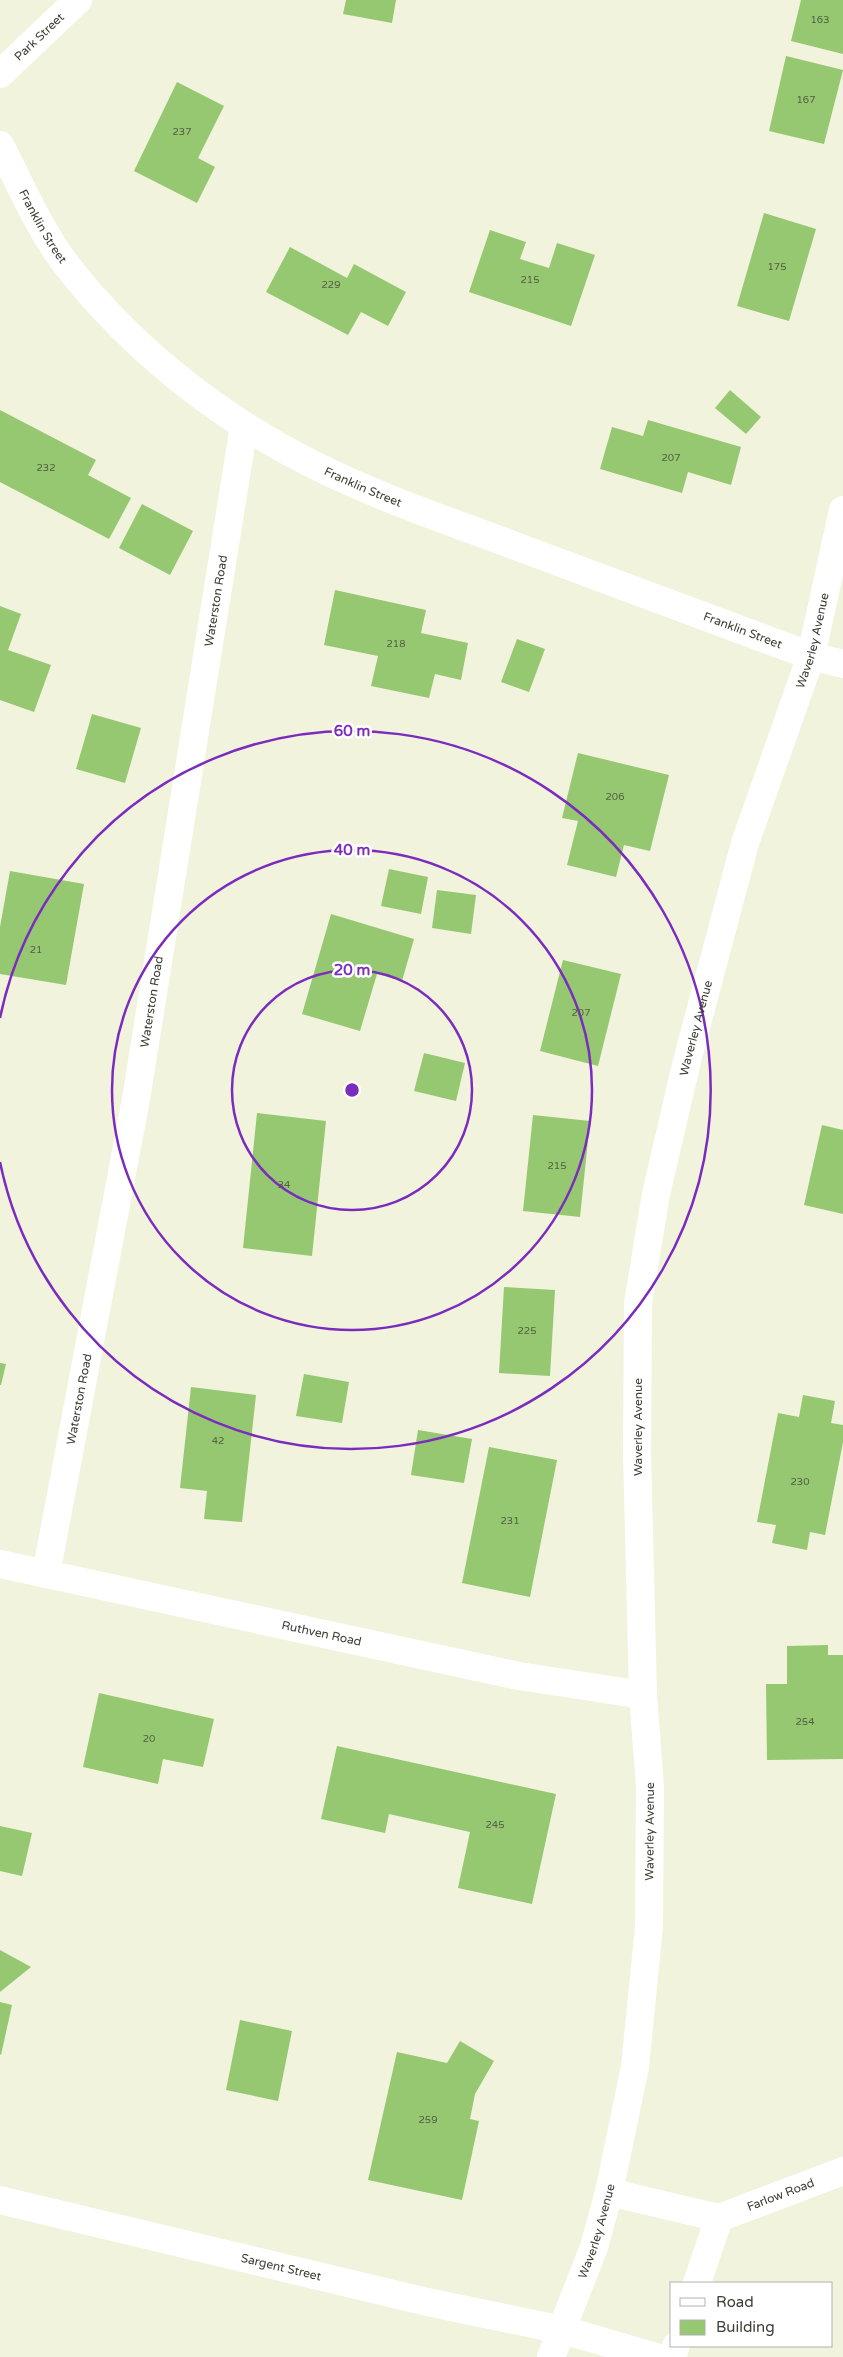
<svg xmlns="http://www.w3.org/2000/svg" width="843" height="2357" viewBox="0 0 843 2357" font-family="'Varela Round',sans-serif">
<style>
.building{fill:#96c771}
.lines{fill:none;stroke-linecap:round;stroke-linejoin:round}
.street{stroke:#fff;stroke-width:28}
.secondary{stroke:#fff;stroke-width:28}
.ring{fill:none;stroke:#7b2cbf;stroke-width:2.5}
.labels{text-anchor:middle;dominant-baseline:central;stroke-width:5;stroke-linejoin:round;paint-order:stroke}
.number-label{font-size:10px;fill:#536043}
.street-label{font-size:12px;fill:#3d3d34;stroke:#fff}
.centre{fill:#7b2cbf;stroke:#fff;stroke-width:2.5}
.ring-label{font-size:15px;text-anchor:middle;font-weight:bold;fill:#7b2cbf;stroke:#fff;stroke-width:5;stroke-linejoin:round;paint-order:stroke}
</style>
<rect width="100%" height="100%" fill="#f1f3dc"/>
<!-- building -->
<path class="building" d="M346 0H396L392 23 343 14Z
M801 0H843V54L791 41Z
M786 56 843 70 824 144 769 131Z
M177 82 224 106 198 158 215 167 197 203 134 171Z
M764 213 816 229 789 321 737 306Z
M490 230 526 242 520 259 549 268 557 243 595 255 571 326 469 292Z
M290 247 347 278 354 264 406 292 388 326 361 312 348 335 266 292Z
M730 390 761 417 746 434 715 408Z
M0 410 96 460 88 475 131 498 109 539 0 482Z
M648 420 741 447 731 485 688 472 682 493 600 469 612 427 643 436Z
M142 504 193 531 170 575 119 548Z
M335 590 426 610 421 633 468 643 461 680 435 674 429 698 371 686 378 656 324 645Z
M0 606 21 614 8 650 51 665 34 712 0 700Z
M517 639 545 649 529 692 501 682Z
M92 714 141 728 125 783 76 769Z
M578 753 669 775 650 851 624 845 616 877 567 865 578 821 562 818Z
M389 869 428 877 421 914 381 906Z
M10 871 84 884 66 985 0 974V927Z
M437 890 476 895 471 934 432 928Z
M331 914 414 939 402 981 377 974 360 1031 302 1014Z
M563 960 621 974 598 1066 540 1051Z
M424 1053 465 1063 456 1101 414 1091Z
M257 1113 326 1121 312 1256 243 1248Z
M533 1115 590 1121 580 1217 523 1211Z
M822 1125 843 1130V1214L804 1205Z
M504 1287 555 1290 550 1376 499 1373Z
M0 1363 6 1364 1 1385H0Z
M304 1374 349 1382 342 1423 296 1416Z
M191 1387 256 1395 242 1522 204 1519 207 1491 180 1488Z
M803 1395 835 1401 831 1423 843 1425V1442L825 1535 810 1532 807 1550 772 1543 776 1525 757 1522 778 1413 799 1417Z
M418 1430 472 1439 464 1483 411 1475Z
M489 1447 557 1460 530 1597 462 1583Z
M828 1645V1655H843V1759L767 1760 766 1684H787V1646Z
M99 1693 214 1719 203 1767 163 1759 158 1784 83 1767Z
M337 1746 556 1794 532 1904 458 1888 470 1832 389 1814 385 1833 321 1819Z
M0 1826 32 1833 22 1876 0 1871Z
M0 1950 31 1967 0 1992Z
M0 2002 12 2005 1 2055 0 2054Z
M240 2020 292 2031 278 2101 226 2090Z
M460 2041 494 2061 475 2094 470 2119 479 2121 462 2200 368 2180 397 2052 447 2063Z"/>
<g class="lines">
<!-- street -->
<g class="street">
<path id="s1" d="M0 74 78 0"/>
<path id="s2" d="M0 145C21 186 40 231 68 267 133 350 220 418 314 465 382 499 455 523 526 550 621 585 716 620 811 656L843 664"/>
<path id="s3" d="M0 1564 519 1676 643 1695"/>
<path id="s4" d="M46 1574 136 1099 244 426"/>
<path id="s5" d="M609 2192 719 2218 843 2171"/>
<path d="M697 2283 719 2218"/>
<path d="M672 2357 676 2346"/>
</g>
<!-- secondary -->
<g class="secondary">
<path id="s6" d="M0 2200 427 2302 563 2330 656 2357"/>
<path id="s7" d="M551 2357 594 2247 609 2192 635 2067 649 1927 650 1787 643 1695 637 1453 638 1303 656 1194 687 1061 745 843 811 656 843 510"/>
</g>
</g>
<!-- distance rings -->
<g class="ring">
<circle cx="352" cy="1090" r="120"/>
<circle cx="352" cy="1090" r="240"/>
<path d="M0 1018A359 359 0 1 1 0 1162"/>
</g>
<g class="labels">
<!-- number labels -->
<g class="number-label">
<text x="820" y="20">163</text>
<text x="806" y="100">167</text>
<text x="182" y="132">237</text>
<text x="777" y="267">175</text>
<text x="530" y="280">215</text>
<text x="331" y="285">229</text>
<text x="671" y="458">207</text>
<text x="46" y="468">232</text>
<text x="396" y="644">218</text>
<text x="615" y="797">206</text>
<text x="36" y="950">21</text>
<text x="581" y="1013">207</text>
<text x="557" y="1166">215</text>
<text x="284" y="1185">34</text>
<text x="527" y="1331">225</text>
<text x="218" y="1441">42</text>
<text x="800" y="1482">230</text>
<text x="510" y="1521">231</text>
<text x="805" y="1722">254</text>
<text x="149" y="1739">20</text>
<text x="495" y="1825">245</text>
<text x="428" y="2120">259</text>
</g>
<!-- street labels -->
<g class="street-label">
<text stroke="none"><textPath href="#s1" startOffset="54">Park Street</textPath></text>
<text stroke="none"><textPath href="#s2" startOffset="92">Franklin Street</textPath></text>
<text stroke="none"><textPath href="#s2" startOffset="512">Franklin Street</textPath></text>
<text stroke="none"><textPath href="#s4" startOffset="988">Waterston Road</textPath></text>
<text stroke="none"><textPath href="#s2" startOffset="918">Franklin Street</textPath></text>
<text stroke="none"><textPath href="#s7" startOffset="1754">Waverley Avenue</textPath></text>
<text stroke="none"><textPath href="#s4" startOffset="582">Waterston Road</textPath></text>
<text stroke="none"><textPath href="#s7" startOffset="1349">Waverley Avenue</textPath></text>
<text stroke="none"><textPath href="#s4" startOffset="178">Waterston Road</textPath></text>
<text transform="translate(638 1427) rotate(-90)">Waverley Avenue</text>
<text stroke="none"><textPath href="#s3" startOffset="329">Ruthven Road</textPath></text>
<text stroke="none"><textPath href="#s7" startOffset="539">Waverley Avenue</textPath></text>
<text stroke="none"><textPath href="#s5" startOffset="179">Farlow Road</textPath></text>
<text stroke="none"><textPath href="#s7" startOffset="134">Waverley Avenue</textPath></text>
<text stroke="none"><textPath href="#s6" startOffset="289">Sargent Street</textPath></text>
</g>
</g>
<circle cx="352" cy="1090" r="8" class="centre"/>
<g class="ring-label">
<text x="352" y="736">60 m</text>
<text x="352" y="855">40 m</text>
<text x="352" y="975">20 m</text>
</g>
<!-- legend -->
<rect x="670" y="2282" width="162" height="65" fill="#ffffff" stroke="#b1b1ae"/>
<rect x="680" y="2298" width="25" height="8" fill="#ffffff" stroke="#b1b1ae"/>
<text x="716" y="2307" font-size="15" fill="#3d3d34">Road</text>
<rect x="680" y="2320" width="25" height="15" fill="#96c771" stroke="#b1b1ae"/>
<text x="716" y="2332" font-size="15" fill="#3d3d34">Building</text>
</svg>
